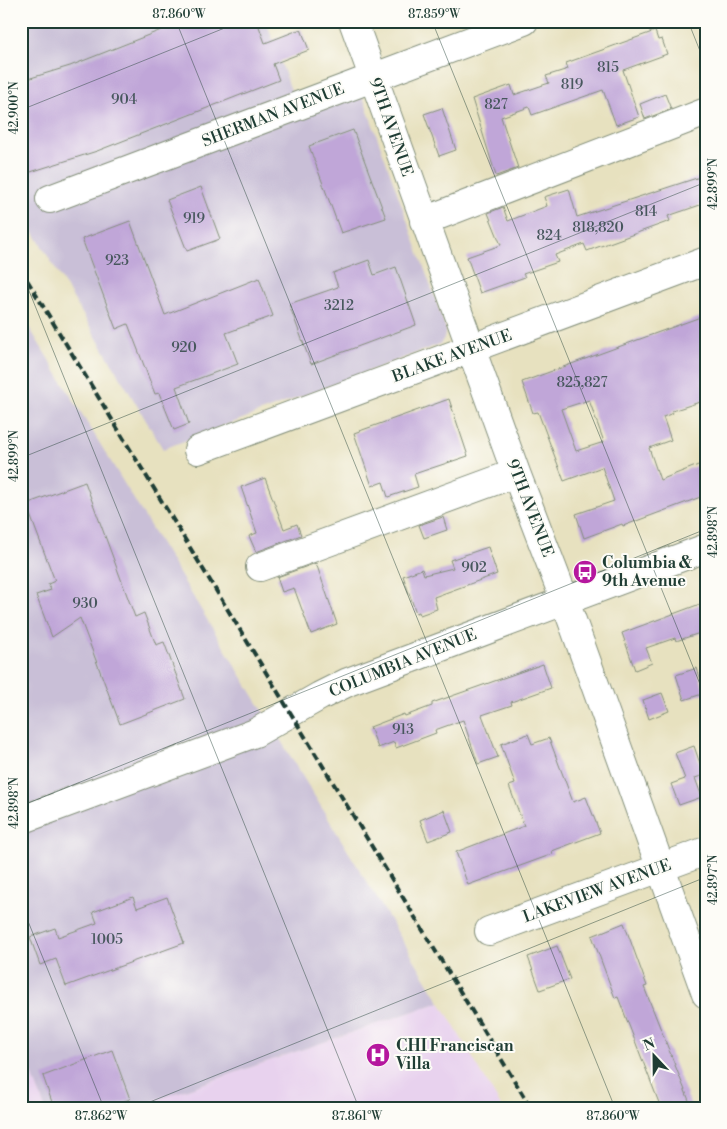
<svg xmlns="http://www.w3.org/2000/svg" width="727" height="1129" viewBox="0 0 727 1129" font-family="'Libre Bodoni',serif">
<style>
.built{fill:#e8d2ee}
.industrial{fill:#c9bfd7}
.building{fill:#c0a6d8;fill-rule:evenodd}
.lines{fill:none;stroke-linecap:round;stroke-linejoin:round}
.minor-casing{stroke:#838f7a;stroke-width:30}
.minor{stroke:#fff;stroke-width:28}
.rail{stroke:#1f3d34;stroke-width:4;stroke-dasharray:8 4;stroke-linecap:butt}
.ticks{fill:none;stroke:#1f3d34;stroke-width:1;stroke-opacity:0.45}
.labels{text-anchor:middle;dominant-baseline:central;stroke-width:4;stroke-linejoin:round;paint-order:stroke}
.number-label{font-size:14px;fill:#47575d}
.street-label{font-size:16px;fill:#1f3d34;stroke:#fdfcf7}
.poi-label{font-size:16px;font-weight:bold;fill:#1f3d34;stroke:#fdfcf7;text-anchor:start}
.neatline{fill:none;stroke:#1f3d34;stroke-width:2}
.ticks-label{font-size:12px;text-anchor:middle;fill:#1f3d34}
</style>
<rect width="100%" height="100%" fill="#fdfcf7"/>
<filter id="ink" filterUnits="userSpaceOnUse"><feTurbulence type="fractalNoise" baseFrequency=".02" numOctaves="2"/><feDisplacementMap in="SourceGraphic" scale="10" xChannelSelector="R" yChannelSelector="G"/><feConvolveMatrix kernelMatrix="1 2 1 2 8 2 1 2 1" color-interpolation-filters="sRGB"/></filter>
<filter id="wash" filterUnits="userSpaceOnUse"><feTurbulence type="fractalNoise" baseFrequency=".0096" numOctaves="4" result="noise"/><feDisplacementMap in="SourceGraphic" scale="20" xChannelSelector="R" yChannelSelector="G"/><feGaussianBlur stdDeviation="1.12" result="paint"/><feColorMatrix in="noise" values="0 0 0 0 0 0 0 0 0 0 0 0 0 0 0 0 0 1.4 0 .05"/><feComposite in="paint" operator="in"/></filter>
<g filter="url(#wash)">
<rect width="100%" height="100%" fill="#e7e1bf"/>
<!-- built -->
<path class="built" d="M440 1002 502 1108H132Z
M25 1054 45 1108H21V1055Z"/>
<!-- industrial -->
<path class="industrial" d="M21 21H266L293 96 354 72 446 329 444 338 440 344 163 449 21 211Z
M21 314 440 1002 132 1108H45L25 1055H21Z"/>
<g id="blocks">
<!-- building -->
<path class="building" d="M184 21H257L265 43 301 29 309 50 273 64 279 80 97 151 21 175V81L70 66Z
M655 31 658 40 662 39 667 54 623 70 639 117 616 125 603 90 532 115 529 107 501 117 518 168 496 176 472 99 511 85 514 95 549 83 546 76 568 69 566 63Z
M665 94 671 109 645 119 640 104Z
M442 108 456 150 439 156 424 114Z
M353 130 386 218 341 233 309 146Z
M706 175V203L668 216 670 221 598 247 587 251 584 244 555 255 558 262 523 274 525 277 480 293 467 257 501 245 488 213 503 207 508 221 547 206 544 197 569 189 577 217Z
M201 187 220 239 187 251 167 200Z
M130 221 165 315 259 278 273 316 226 333 238 364 176 387 189 424 174 430 159 393 155 394 128 324 116 329 82 239Z
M369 260 374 275 396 267 416 325 311 364 289 304 338 287 333 273Z
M706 315V400L672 411 673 413 663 417 671 440 649 448 660 480 706 462V495L623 526 622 524 584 538 576 514 614 501 602 467 564 481 538 412 533 413 522 382ZM589 400 604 442 576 451 561 409Z
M449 399 468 456 414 474 418 487 388 497 383 482 372 486 354 433Z
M265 478 284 529 297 524 301 535 256 552 249 536 257 533 241 487Z
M85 482 135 617 144 613 156 645 164 642 185 699 120 724 80 618 52 637 36 595 51 590 48 584 55 581 26 504Z
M443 517 447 530 424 538 419 525Z
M488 547 497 574 434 597 437 609 420 615 419 612 416 613 403 576 422 569 424 575 453 568 450 560Z
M316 563 337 624 311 634 294 588 282 592 277 577Z
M700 604 706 620V631L676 641 675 638 646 648 652 663 635 670 622 633Z
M543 664 551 688 511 702 512 705 482 715 498 757 478 764 463 720 435 730 436 733 396 748 394 742 378 748 370 727 404 714 405 716 432 706V703Z
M697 668 705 693 684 700 676 675Z
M662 693 669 711 649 719 643 700Z
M528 734 532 744 549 738 573 802 586 797 600 833 552 851 553 854 468 885 456 852 524 826 509 786 515 784 501 744Z
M694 746 704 775 695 778 702 797 679 805 671 784 685 779 675 753Z
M444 810 452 832 428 841 420 820Z
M133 897 137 908 167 897 184 943 66 986 56 959 40 965 30 937 55 928 58 937 97 923 93 912Z
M624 923 647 986 644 987 692 1108H661L618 997 615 998 592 936Z
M557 946 570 979 540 990 528 957Z
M112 1050 130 1099 106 1108H54L43 1076Z"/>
</g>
</g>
<g filter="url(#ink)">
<use href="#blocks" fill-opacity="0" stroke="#838f7a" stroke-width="1"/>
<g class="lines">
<!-- minor casing -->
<g class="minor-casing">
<path id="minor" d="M353 21 516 473 565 601 706 994
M50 199 524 21
M424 221 706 112
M198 450 706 261
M260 567 516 473
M21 820 255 733 320 696 348 682 706 548
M489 931 706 851"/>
</g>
<!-- minor -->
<use href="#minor" class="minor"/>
<!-- rail -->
<path class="rail" d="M21 270 531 1108"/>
</g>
</g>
<!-- ticks -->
<path class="ticks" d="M176 21 615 1108M432 21 706 699M688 21 706 66M21 110 242 21M21 271 359 1108M21 458 706 182M21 806 706 529M21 904 104 1108M135 1108 706 877"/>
<!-- icons -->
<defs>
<g id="bus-disc" transform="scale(1.25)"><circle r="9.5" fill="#b5179e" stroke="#fdfcf7"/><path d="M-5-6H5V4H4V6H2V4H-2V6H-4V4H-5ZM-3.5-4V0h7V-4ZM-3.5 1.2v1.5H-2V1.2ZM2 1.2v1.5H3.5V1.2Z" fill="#fff"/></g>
<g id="hospital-disc" transform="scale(1.25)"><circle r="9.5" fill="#b5179e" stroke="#fdfcf7"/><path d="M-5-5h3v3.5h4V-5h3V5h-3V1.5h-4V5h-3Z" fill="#fff"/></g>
</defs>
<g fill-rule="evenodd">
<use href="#bus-disc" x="585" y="572"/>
<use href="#hospital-disc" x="378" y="1055"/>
</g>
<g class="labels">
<!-- number labels -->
<g class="number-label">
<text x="608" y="68">815</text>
<text x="572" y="85">819</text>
<text x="124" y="100">904</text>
<text x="496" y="105">827</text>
<text x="646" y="212">814</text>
<text x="194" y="219">919</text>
<text x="598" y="228">818,820</text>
<text x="549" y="236">824</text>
<text x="117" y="261">923</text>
<text x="339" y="306">3212</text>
<text x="184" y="348">920</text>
<text x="582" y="383">825,827</text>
<text x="474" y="568">902</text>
<text x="85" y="604">930</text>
<text x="403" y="730">913</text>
<text x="107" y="940">1005</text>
</g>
<!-- street labels -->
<g class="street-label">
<text transform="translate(273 115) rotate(-21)">SHERMAN AVENUE</text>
<text transform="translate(391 127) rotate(71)">9TH AVENUE</text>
<text transform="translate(452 356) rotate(-20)">BLAKE AVENUE</text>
<text transform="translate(530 508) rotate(69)">9TH AVENUE</text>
<text transform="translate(403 663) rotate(-22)">COLUMBIA AVENUE</text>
<text transform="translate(597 891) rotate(-20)">LAKEVIEW AVENUE</text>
</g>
<!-- poi labels -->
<g class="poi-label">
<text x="602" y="563">Columbia &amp;<tspan x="602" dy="18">9th Avenue</tspan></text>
<text x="396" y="1046">CHI Franciscan<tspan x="396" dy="18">Villa</tspan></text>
</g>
</g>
<!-- margin -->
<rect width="727" height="1129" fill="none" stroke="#fdfcf7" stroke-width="55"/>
<!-- north arrow -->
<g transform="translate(654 1056) rotate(338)" stroke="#fdfcf7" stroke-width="4" paint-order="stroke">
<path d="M0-4L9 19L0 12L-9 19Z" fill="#1f3d34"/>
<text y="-8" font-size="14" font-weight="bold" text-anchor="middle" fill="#1f3d34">N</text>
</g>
<rect x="28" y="28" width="672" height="1074" class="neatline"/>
<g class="ticks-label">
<text x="179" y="18">87.860°W</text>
<text x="434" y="18">87.859°W</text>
<text transform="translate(14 108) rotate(-90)" y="4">42.900°N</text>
<text transform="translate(713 184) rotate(-90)" y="4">42.899°N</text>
<text transform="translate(14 456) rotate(-90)" y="4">42.899°N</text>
<text transform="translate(713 532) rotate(-90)" y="4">42.898°N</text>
<text transform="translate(14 803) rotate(-90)" y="4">42.898°N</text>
<text transform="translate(713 880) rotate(-90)" y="4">42.897°N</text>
<text x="101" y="1120">87.862°W</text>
<text x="357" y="1120">87.861°W</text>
<text x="613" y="1120">87.860°W</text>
</g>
</svg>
